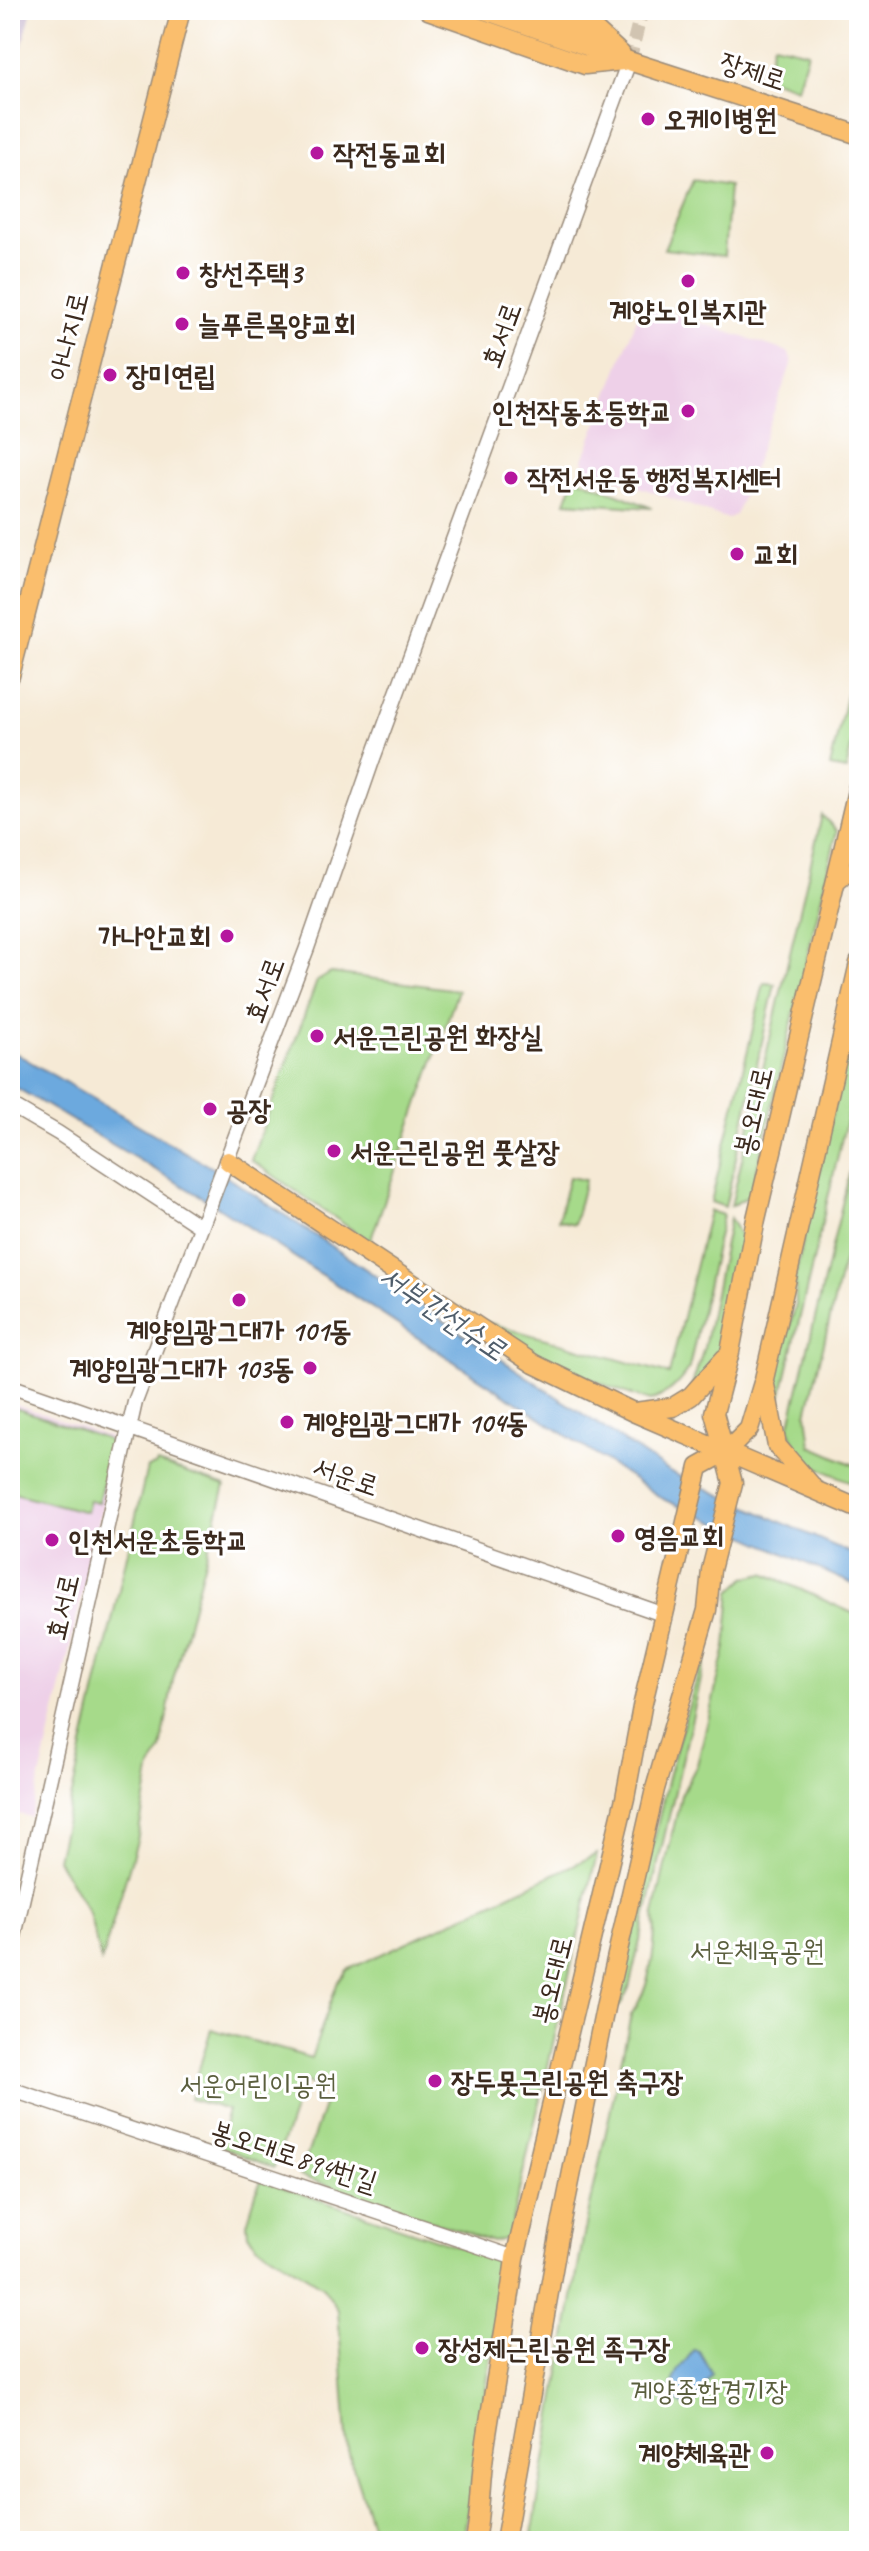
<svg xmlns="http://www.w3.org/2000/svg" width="869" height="2551" viewBox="0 0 869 2551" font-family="Caveat,'Poor Story',sans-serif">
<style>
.built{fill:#eed0e8}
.industrial{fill:#ccbed4}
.green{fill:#a6da8a;stroke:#708254;stroke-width:2}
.water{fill:#6ca9de;stroke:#546a7e;stroke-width:2}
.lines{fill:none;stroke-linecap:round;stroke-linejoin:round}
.minor-tunnel{stroke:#d1c4b1;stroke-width:14;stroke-dasharray:14 7;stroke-linecap:butt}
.minor-casing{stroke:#988a7a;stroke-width:17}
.major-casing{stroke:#988a7a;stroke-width:21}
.minor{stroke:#fff;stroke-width:14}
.major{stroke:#fabe6d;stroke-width:18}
.poi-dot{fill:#b5179e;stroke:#fff;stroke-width:3}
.labels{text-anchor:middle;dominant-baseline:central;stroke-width:6;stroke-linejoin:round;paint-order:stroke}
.street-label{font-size:28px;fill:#3b2a1e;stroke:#fff}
.poi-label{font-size:28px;font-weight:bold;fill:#3b2a1e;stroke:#fff;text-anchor:start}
.park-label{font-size:28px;fill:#5b5f3e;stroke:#fff}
.water-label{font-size:30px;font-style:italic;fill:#4f5d6b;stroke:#fff}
</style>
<rect width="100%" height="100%" fill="#fff"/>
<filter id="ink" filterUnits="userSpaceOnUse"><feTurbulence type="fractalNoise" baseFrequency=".0125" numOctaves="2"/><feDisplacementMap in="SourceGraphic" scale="16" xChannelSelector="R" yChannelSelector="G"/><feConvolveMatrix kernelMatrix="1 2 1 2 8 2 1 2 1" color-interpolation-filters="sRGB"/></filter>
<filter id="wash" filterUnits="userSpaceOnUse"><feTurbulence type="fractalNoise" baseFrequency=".006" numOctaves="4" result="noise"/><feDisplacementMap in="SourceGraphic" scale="32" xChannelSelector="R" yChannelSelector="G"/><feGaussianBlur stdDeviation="1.8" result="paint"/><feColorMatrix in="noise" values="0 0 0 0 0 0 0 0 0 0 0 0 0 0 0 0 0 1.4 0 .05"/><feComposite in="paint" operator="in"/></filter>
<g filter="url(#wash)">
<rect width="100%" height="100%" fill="#f6ead6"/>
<!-- built -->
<path class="built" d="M650 306 788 352 792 362 736 514 728 519 586 468 583 460 640 310Z
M10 1402 108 1437 116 1445 31 1817 10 1812Z"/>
<!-- industrial -->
<path class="industrial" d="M10 10H32L16 69 10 68Z"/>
<!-- green -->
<path class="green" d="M773 44 808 52 797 88 765 77Z
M693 180 729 186 724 256 664 249Z
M575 477 652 508 566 502Z
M859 640V713L846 770 830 767Z
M822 815 837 831 751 1195 731 1206Z
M331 973 458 990 370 1242 251 1160 317 981Z
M764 983 775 984 725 1207 711 1202Z
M859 994V1066L778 1410 773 1382 796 1305 795 1277Z
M859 1133V1197L807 1414 811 1446 859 1467V1485C823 1469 802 1469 789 1428Z
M569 1177 585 1180 574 1224 558 1220Z
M709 1211 723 1215 689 1368C678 1385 669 1393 651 1401 592 1384 538 1354 486 1322L669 1374Z
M730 1218 743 1241 719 1350 709 1371 691 1388 704 1348Z
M10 1406 106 1439 112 1445 98 1502 89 1500 86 1512 10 1492Z
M157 1463 225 1486 173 1680 161 1750 151 1767 137 1841 101 1962 89 1913 57 1859 147 1468 155 1466Z
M764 1573 859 1616V2541H531L583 2239 631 2015C650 1989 657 1946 654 1914L681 1795 697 1765 726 1647 731 1591 747 1577Z
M703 1657 706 1658 629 1988 620 2006 616 2007 669 1773Z
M597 1854 508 2238 493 2242 300 2176 329 2091 304 2081 274 2168 219 2146 228 2110 190 2099 211 2029 311 2058 337 1984 347 1970Z
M260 2180 496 2259 504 2270 463 2541H376L348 2451 338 2310 322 2286 257 2245 248 2234 247 2223Z"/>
<!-- water -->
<path class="water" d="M10 1050 226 1176 670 1472 859 1557V1587L665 1500 215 1205 10 1084Z
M694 2350 699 2351 712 2374 689 2408 667 2397 679 2369Z"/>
</g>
<g filter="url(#ink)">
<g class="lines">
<!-- minor-tunnel -->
<path class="minor-tunnel" d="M629 61 642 10"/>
<!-- minor casing -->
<g class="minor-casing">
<path id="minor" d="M10 1105 58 1133 201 1227
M10 1386 665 1615
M10 1954 135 1402 307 948 372 761 629 61
M10 2089 515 2258"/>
</g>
<!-- major casing -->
<g class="major-casing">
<path id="major" d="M428 10 585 65 623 61
M484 10 629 61 859 135
M535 10 596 31 621 54
M10 676 181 10
M836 881 845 873 859 872
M228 1161 534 1364 633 1412 859 1509
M765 1385 777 1446 811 1485
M635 1412 673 1407 691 1396 725 1358
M475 2541C481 2510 480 2479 485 2448 494 2385 507 2322 515 2258L625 1798 642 1707 699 1467 726 1452 749 1429 764 1379 859 963
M505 2541 559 2236 606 2003 655 1789 707 1610 711 1570 733 1483 714 1413 730 1352 756 1219 859 782"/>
</g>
<!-- minor -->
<use href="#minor" class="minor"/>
<!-- major -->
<use href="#major" class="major"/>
</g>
</g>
<!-- markers -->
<g class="poi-dot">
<circle cx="648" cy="119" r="8"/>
<circle cx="317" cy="153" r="8"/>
<circle cx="183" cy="273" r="8"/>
<circle cx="688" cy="281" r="8"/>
<circle cx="182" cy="324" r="8"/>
<circle cx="110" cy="375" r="8"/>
<circle cx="688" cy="411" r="8"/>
<circle cx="511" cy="478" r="8"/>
<circle cx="737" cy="554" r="8"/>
<circle cx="227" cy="936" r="8"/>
<circle cx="317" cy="1036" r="8"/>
<circle cx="210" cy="1109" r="8"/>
<circle cx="334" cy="1151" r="8"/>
<circle cx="239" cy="1300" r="8"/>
<circle cx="310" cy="1368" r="8"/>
<circle cx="287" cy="1422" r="8"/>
<circle cx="618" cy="1536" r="8"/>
<circle cx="52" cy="1540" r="8"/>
<circle cx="435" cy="2081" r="8"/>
<circle cx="422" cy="2348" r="8"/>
<circle cx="767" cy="2453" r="8"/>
</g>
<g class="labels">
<!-- street labels -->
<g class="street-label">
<text transform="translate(753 71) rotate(18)">장제로</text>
<text transform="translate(501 335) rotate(-70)">효서로</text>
<text transform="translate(68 336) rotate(-76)">아나지로</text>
<text transform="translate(264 990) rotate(-70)">효서로</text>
<text transform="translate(753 1111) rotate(-77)">봉오대로</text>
<text transform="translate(346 1476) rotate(19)">서운로</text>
<text transform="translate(62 1607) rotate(-77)">효서로</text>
<text transform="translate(552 1980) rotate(-76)">봉오대로</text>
<text transform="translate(294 2156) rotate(18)">봉오대로894번길</text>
</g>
<!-- poi labels -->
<g class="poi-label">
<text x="664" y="119">오케이병원</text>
<text x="333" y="153">작전동교회</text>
<text x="199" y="273">창선주택3</text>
<text x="688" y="310" text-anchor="middle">계양노인복지관</text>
<text x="198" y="324">늘푸른목양교회</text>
<text x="126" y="375">장미연립</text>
<text x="672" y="411" text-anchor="end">인천작동초등학교</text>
<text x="527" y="478">작전서운동 행정복지센터</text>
<text x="753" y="554">교회</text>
<text x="211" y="936" text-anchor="end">가나안교회</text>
<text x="333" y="1036">서운근린공원 화장실</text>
<text x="226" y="1109">공장</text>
<text x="350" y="1151">서운근린공원 풋살장</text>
<text x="239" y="1330" text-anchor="middle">계양임광그대가 101동</text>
<text x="294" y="1368" text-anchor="end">계양임광그대가 103동</text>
<text x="303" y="1422">계양임광그대가 104동</text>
<text x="634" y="1536">영음교회</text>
<text x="68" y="1540">인천서운초등학교</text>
<text x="451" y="2081">장두못근린공원 축구장</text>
<text x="438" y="2348">장성제근린공원 족구장</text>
<text x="751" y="2453" text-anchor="end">계양체육관</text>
</g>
<!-- park labels -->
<g class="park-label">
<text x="757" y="1950">서운체육공원</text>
<text x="258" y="2084">서운어린이공원</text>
<text x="709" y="2390">계양종합경기장</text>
</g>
<!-- water labels -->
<g class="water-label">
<text transform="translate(443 1313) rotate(34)">서부간선수로</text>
</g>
</g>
<!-- margin -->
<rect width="869" height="2551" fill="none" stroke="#fff" stroke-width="40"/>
</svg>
